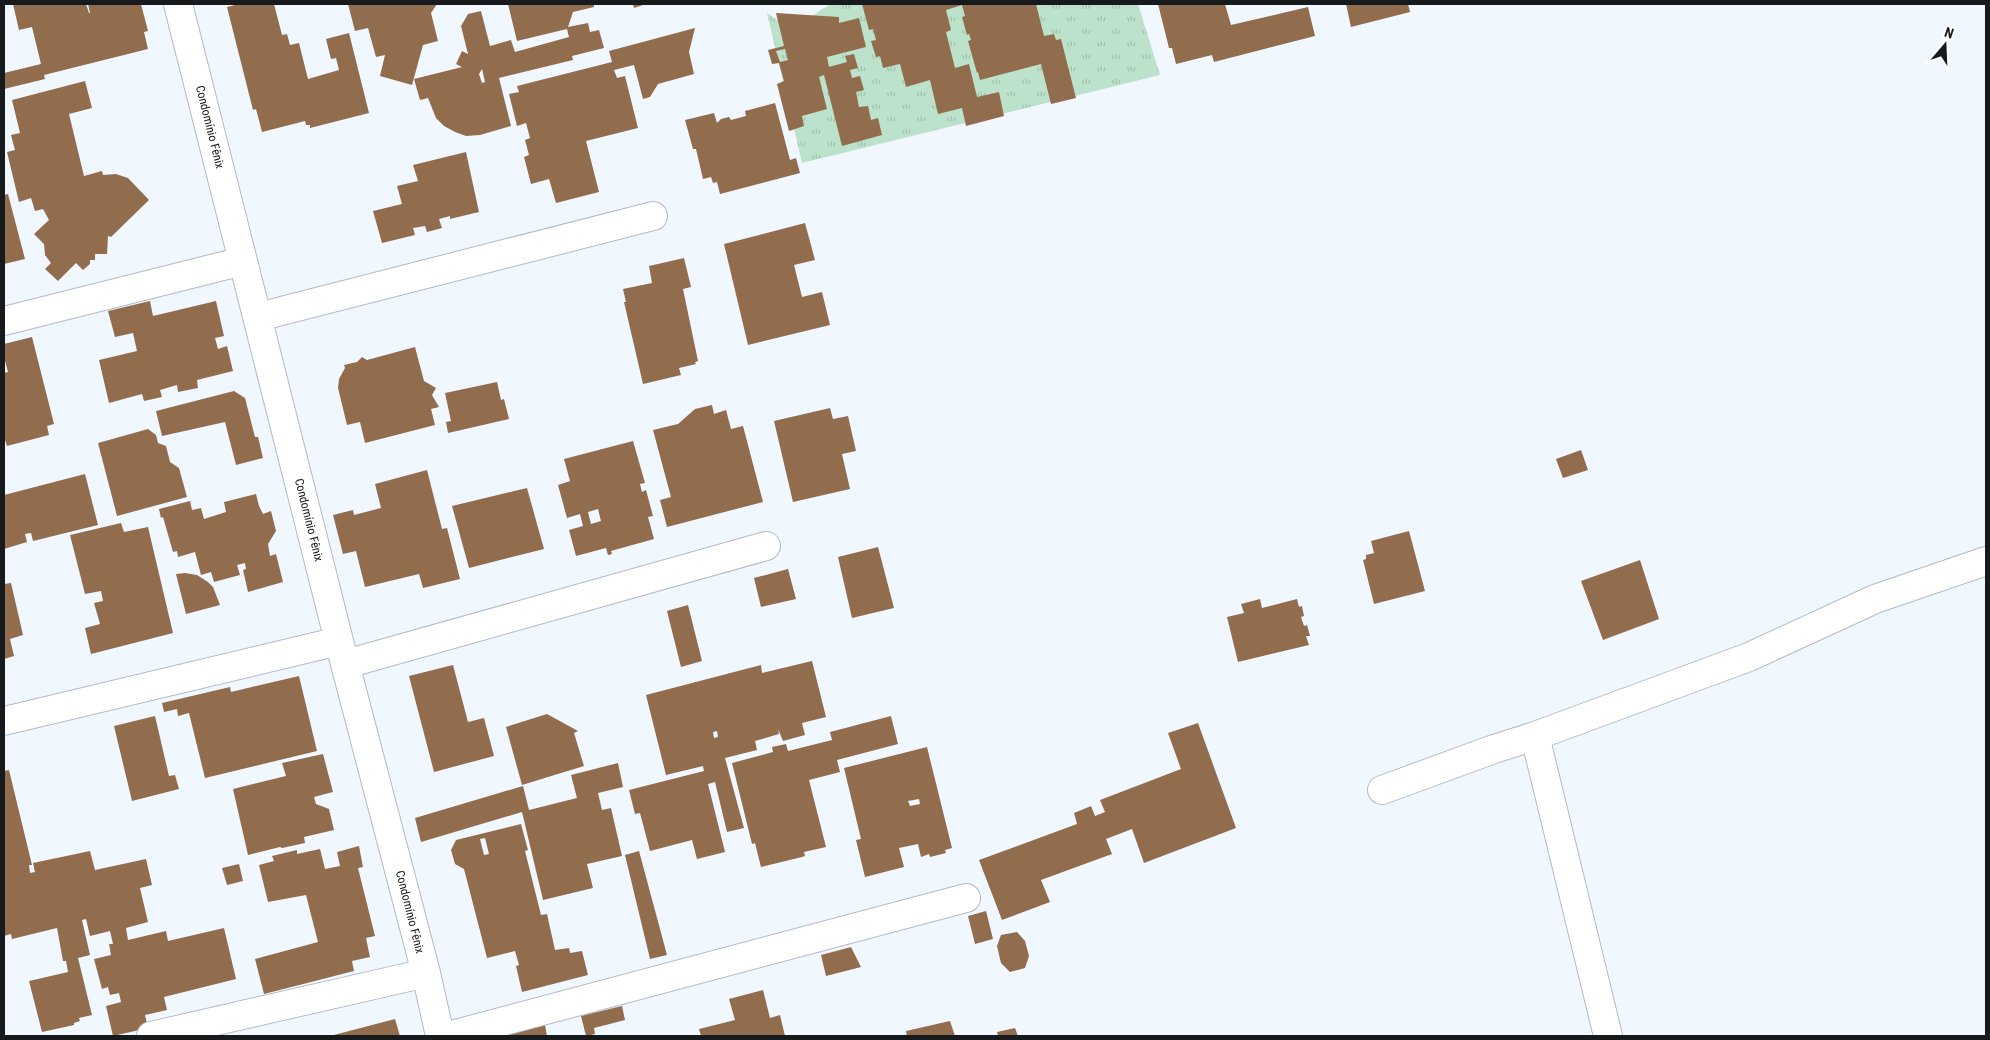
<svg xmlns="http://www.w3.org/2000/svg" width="1990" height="1040" viewBox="0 0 1990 1040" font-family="'Roboto Condensed',sans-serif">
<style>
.grass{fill:url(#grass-tufts)}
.building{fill:#916d4e;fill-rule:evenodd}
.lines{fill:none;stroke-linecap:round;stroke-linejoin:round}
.minor-casing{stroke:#b3bac4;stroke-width:30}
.minor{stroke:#fff;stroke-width:28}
.labels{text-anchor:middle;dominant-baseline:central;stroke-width:4.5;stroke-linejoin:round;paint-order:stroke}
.street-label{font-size:12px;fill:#171a1d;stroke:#fff}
</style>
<defs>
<pattern id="grass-tufts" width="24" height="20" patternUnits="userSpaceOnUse" patternTransform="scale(1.25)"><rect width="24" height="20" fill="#bde2cb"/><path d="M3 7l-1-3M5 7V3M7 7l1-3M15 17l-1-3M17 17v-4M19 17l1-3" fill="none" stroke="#a2c1ae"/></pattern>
</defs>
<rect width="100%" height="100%" fill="#f1f7ff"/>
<!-- grass -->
<path class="grass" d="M831 4H1138L1160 75 802 163 767 13 777 20 807 21 819 11Z"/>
<!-- building -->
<path class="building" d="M13 4H86L89 13H90L88 4H141L148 31 144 32 148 49 44 75 45 79 4 89V73L41 64 32 27 19 30Z
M239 4H274L282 35 287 34 290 45 299 43 308 79 339 70 336 58 331 59 326 39 349 33 369 113 310 128V125H306L305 121 262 132 256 109 253 110 227 7Z
M348 4H437L431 13 438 41 423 45 412 85 380 76 385 55 376 57 368 28 355 31Z
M508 4H594V7L573 12 568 27 588 23 590 32 599 30 604 48 572 56 573 60 499 78 511 126 480 135 466 136 455 132 444 126 436 118 428 98 420 100 414 79 462 67 456 64 462 51 468 54 461 26 468 14 481 11 490 46 511 40 515 52 569 37 567 29 517 41ZM482 69 485 82 482 83 479 74Z
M633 4H646L634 8Z
M862 4H1036L1044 36 1054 34 1056 40 1061 39 1076 98 1051 104 1041 64 980 80 978 72 977 73 968 41 971 40 969 34 967 35 962 17 965 16 962 5 946 10 951 30 946 32 955 68 969 64 977 97 999 92 1004 116 966 126 962 108 938 114 930 80 906 87 900 64 883 68 880 56 876 57 871 41 876 40 873 29 869 30Z
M1158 4H1225L1231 25 1308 7 1315 36 1214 62 1212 55 1176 64 1172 48H1169Z
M1346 4H1408L1410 12 1351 27Z
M776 13 839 17V23L859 18 866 47 827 57 829 67 847 62 845 56 854 54 858 68 850 70 852 78 860 76 864 90 856 92 859 107 868 106 871 120 878 118 882 135 842 146 824 75 819 77 827 109 802 116 804 126 789 131 777 84 784 81 779 63 772 64 768 50 784 46ZM785 49 788 60 780 62 776 51Z
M695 28 689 52 694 74 658 84 650 97 643 99 634 65 614 70 617 78 625 76 638 128 586 141 599 192 556 203 549 179 531 184 524 157 529 155 525 140 530 138 526 123 517 126 509 94 519 92 517 86 612 62 609 51Z
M85 81 92 108 69 114 84 176 102 171 103 175 116 174 128 178 149 200 111 237 108 236 107 254H95V260H90V264L83 270 76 263 58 281 45 269 51 263 45 255 44 244 34 234 49 220 43 209 35 211 31 198 19 202 7 152 15 150 11 135 20 133 12 100Z
M775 103 790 160 796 158 800 173 720 194 717 182 713 183 711 177 703 179 696 149H693L685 120 714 113 717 123 721 119 729 117 731 120 746 116 745 111Z
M466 152 479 212 450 219V216L439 219 442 228 427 232 425 226 413 228 415 235 382 243 373 211 402 204 397 186 418 181 413 165Z
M8 194 25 259 4 264V195Z
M805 223 815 260 794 265 802 297 822 292 830 325 748 345 724 244Z
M684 258 691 287 683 289 698 361 695 362 696 364 679 368 681 375 643 384 624 302H626L623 289 652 283 649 266Z
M150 301 153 316 216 301 224 336 215 338 218 349 227 346 233 371 197 380 198 388 178 392 177 385 160 390 162 397 144 401 142 394 109 403 99 360 137 351 133 333 115 337 108 311Z
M32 337 54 424 47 426 49 435 7 446 4 437V373L8 372 4 357V344Z
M415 347 424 381 436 388 432 395 439 407 431 409 435 425 365 443 360 422 347 425 338 388 339 379 345 368 344 365 357 362 362 357 367 360Z
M497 382 501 400 504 399 509 419 448 433 446 422 451 421 445 393Z
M234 391 245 398 255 437H258L263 458 236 465 225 422 162 436 156 411Z
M712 405 714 414 726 410 731 429 743 426 763 502 667 527 660 500 671 497 653 430 678 424 695 409Z
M830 408 833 419 848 416 856 451 842 454 850 489 793 502 774 421Z
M148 429 156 435 158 443 166 446 170 462 179 468 187 497 117 516 98 443Z
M633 441 645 483 640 484 642 492 646 490 653 516 648 517 654 539 611 551 612 554 608 555 606 548 576 556 569 530 583 526 580 514 567 518 558 485 570 481 564 459ZM598 509 601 521 591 524 588 512Z
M1581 450 1588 470 1563 478 1556 459Z
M427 470 442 529 447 528 460 579 423 588 419 574 365 587 356 551 343 554 333 515 353 510 354 515 381 508 375 484Z
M85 474 98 525 33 541 31 533 25 534 27 542 4 549V495Z
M527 488 544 549 469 568 452 506Z
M256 494 259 506 263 514 271 511 276 531 268 544 270 556 276 554 283 582 248 592 243 570 246 569 245 563 237 565 240 575 214 582 211 572 201 575 195 552 178 557 177 551 173 552 163 517 161 518 159 509 190 501 192 510 201 508 204 519 226 512 224 502Z
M121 523 124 532 148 527 173 633 91 654 85 628 100 624 94 603 103 601 101 591 85 594 70 535Z
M1409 531 1425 591 1374 604 1363 560 1366 559V555L1374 553 1371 541Z
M878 547 894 608 852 618 838 557Z
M1640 560 1659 619 1603 640 1581 581Z
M788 569 796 599 761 607 754 578Z
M185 573 197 575 208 582 213 587 220 605 186 614 176 574Z
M11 583 23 635 10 639 14 656 4 659V584Z
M1260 599 1262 608 1297 599 1299 607 1302 606 1304 616 1301 617 1304 626 1307 625 1310 636H1306L1309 645 1238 662 1227 617 1244 613 1241 604Z
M688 605 702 661 681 667 667 611Z
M812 661 826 717 802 723 805 735 783 741 778 729 779 734 755 741 757 750 725 758 744 828 727 832 715 782 708 784 725 852 697 859 692 840 650 851 640 813 635 814 629 790 704 771 703 766 666 775 646 695 761 665 762 673ZM717 731 718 737 714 738 713 732Z
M453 665 468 722 484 718 494 756 434 772 409 676Z
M299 676 317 751 205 778 189 713 178 716 177 709 164 712 162 703 230 687 231 692Z
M547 714 578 731 574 733 584 766 522 785 506 727Z
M155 716 169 776 175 775 179 789 132 801 114 726Z
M891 716 898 744 837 760 840 772 809 780 826 847 804 852 805 856 802 857 761 867 755 843 752 844 732 763 773 752 772 747 786 744 788 751 832 740 830 732Z
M1198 723 1236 828 1144 863 1132 829 1106 839 1112 854 1041 880 1050 902 1002 920 979 860 1077 824 1074 813 1091 806 1095 816 1105 812 1100 800 1181 769 1168 733Z
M927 747 952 848 945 850 946 853 930 857 929 854 921 857 918 844 899 848 904 867 865 877 856 840 861 839 844 768ZM919 799 920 804 910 806 908 801Z
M323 754 333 792 314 797 316 804 329 809 334 830 304 837 305 843 282 848 280 847 248 855 233 789 286 776 282 763Z
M618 763 623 787 598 793 602 810 611 808 622 856 587 864 593 888 543 900 522 812 421 842 415 818 523 786 529 810 577 798 571 775Z
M9 770 32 865H29L30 873 35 872 33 863 90 851 95 870 146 859 152 885 140 888 148 922 126 928 128 940 166 931 168 941 224 928 236 979 164 997 167 1010 145 1015 148 1028 113 1036 106 1006 121 1002 119 993 110 995 108 987 102 989 94 959 111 955 109 944H113L110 931 90 936 86 919 82 920 90 955 78 958 92 1015 79 1018 80 1021 74 1023V1025L42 1032 29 981 68 972 66 961H63L57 928 12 939 11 934 4 936V771Z
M521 824 528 850 525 851 541 915 547 914 555 950 569 948 570 953 582 951 588 975 522 992 516 966 519 965 515 951 487 958 464 869 455 864 451 850 456 840ZM485 838 489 854 484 855 480 839Z
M359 846 363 867 358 868 375 936 366 938 370 957 352 961 354 971 264 994 255 959 318 942 306 895 268 902 259 865 274 861 272 856 297 850V854L320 849 325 869 340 866 337 852Z
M639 851 667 955 650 959 625 855Z
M239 864 243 881 227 885 222 868Z
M986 911 993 939 975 944 968 916Z
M1017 932 1025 941 1029 956 1025 968 1010 972 1001 963 997 946 1001 935Z
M851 947 861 967 826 976 821 955Z
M763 990 770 1018 780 1015 785 1036H701L699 1029 735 1020 729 999Z
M622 1006 625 1020 594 1028 595 1034 586 1036 581 1016Z
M395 1019 400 1036H330Z
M950 1021 955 1036H907L906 1031Z
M545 1025 547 1036H503Z
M1015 1028 1018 1036H998L997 1032Z"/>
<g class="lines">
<!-- minor casing -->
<g class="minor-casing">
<path id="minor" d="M178 4 339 641 426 973 440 1036
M258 317 653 216
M4 321 243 261
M346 664 766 546
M4 721 339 641
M1535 736 1608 1036
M1382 790 1494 749 1535 736 1749 657 1875 599 1986 561
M151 1036 426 973
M448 1036 966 898"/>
</g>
<!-- minor -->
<use href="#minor" class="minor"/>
</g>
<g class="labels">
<!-- street labels -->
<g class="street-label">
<text transform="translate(210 127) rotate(76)">Condomínio Fênix</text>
<text transform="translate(309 520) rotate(76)">Condomínio Fênix</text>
<text transform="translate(410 912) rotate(76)">Condomínio Fênix</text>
</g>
</g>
<!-- border -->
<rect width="1990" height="1040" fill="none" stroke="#171a1d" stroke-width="10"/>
<!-- north arrow -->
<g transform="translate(1945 45) rotate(19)" stroke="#ffffff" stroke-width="4" paint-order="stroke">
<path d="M0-4L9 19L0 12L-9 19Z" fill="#171a1d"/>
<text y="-8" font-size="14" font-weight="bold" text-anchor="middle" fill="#171a1d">N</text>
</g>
</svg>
